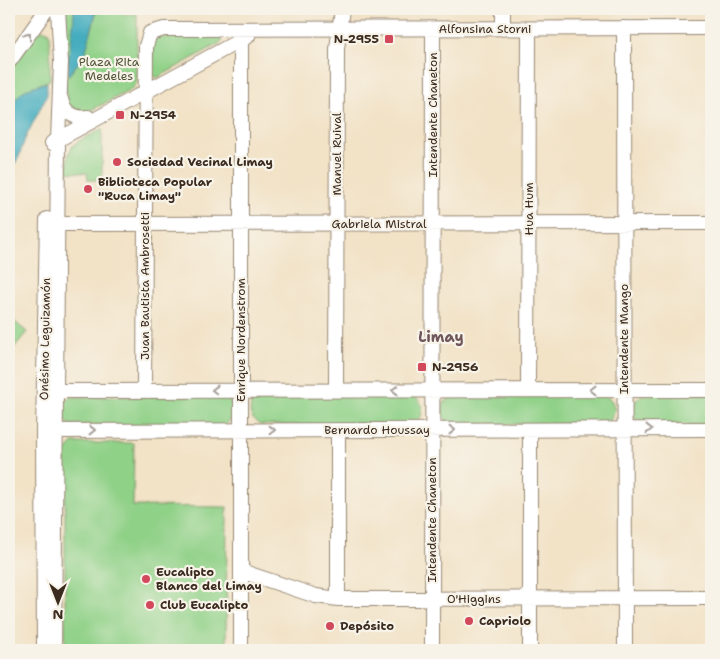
<svg xmlns="http://www.w3.org/2000/svg" width="720" height="659" viewBox="0 0 720 659" font-family="'Shantell Sans',sans-serif">
<style>
.green{fill:#90d188;stroke:#667e53}
.water{fill:#3fabbe;stroke:#3d6a6e}
.lines{fill:none;stroke-linecap:round;stroke-linejoin:round}
.minor-casing{stroke:#968672;stroke-width:16}
.minor{stroke:#fff;stroke-width:14}
.oneway{stroke:#a79f9a}
.poi-dot{fill:#d1495b;stroke:#f7f3e8;stroke-width:2}
.labels{text-anchor:middle;dominant-baseline:central;stroke-width:4.5;stroke-linejoin:round;paint-order:stroke}
.street-label{font-size:12px;fill:#3b2a1e;stroke:#f7f3e8}
.poi-label{font-size:12px;font-weight:bold;fill:#3b2a1e;stroke:#f7f3e8;text-anchor:start}
.park-label{font-size:12px;fill:#505438;stroke:#f7f3e8}
.quarter-label{font-size:15px;font-weight:bold;fill:#6f565b;stroke:#f7f3e8}
</style>
<rect width="100%" height="100%" fill="#f7f3e8"/>
<filter id="ink" filterUnits="userSpaceOnUse"><feTurbulence type="fractalNoise" baseFrequency=".02" numOctaves="2"/><feDisplacementMap in="SourceGraphic" scale="10" xChannelSelector="R" yChannelSelector="G"/><feConvolveMatrix kernelMatrix="1 2 1 2 8 2 1 2 1" color-interpolation-filters="sRGB"/></filter>
<filter id="wash" filterUnits="userSpaceOnUse"><feTurbulence type="fractalNoise" baseFrequency=".0096" numOctaves="4" result="noise"/><feDisplacementMap in="SourceGraphic" scale="20" xChannelSelector="R" yChannelSelector="G"/><feGaussianBlur stdDeviation="1.12" result="paint"/><feColorMatrix in="noise" values="0 0 0 0 0 0 0 0 0 0 0 0 0 0 0 0 0 1.4 0 .05"/><feComposite in="paint" operator="in"/></filter>
<g filter="url(#wash)">
<rect width="100%" height="100%" fill="#f2e2c6"/>
<!-- green -->
<path class="green" d="M66 9H74C74 25 76 51 65 65Z
M97 9H123V14H137V82L131 90 85 113 67 107 65 78C85 60 91 34 97 9Z
M42 30 48 31 50 35V80L23 91 16 99 9 115V71L37 32Z
M162 37H216L221 38 222 42 157 78 152 74V46L154 39Z
M102 129V180H88L87 173 67 172C67 140 77 143 102 129Z
M9 317 27 332 9 354Z
M711 394V425L642 424C633 419 631 412 634 402L642 395Z
M412 395C426 402 426 418 412 425H260C251 419 248 412 252 403L260 396Z
M605 395 612 401 615 410 609 423 452 425C443 420 440 413 444 403L452 396Z
M223 396C236 403 237 419 223 426L70 425 62 418V403L70 397Z
M73 443H134L133 506 227 507 226 650H65V452Z"/>
<!-- water -->
<path class="water" d="M74 9H97L85 54 68 76C67 54 74 32 74 9Z
M47 82V95L25 139 19 157 9 173C9 148 0 106 25 90 31 86 40 85 47 82Z"/>
</g>
<g filter="url(#ink)">
<g class="lines">
<!-- minor casing -->
<g class="minor-casing">
<path id="minor" d="M503 9V29
M624 28 625 650
M9 62 47 9
M61 99C64 113 74 119 88 117
M52 143 248 36
M47 224 711 223
M144 390 146 46 150 33 164 29 711 28
M336 390 337 49 342 9
M528 390 529 29
M44 391 711 390
M338 430V599
M530 430V650
M43 431 711 429
M241 571 316 596 338 599 711 598
M44 650 43 431 47 219
M54 650 58 140 61 62 58 9
M241 650V29
M432 650 433 29"/>
</g>
<!-- minor -->
<use href="#minor" class="minor"/>
</g>
<!-- one-way arrows -->
<defs><path id="oneway-chevron" d="M-2-3.5L2.5 0L-2 3.5" fill="none" stroke-width="1.6" stroke-linecap="round" stroke-linejoin="round" transform="scale(1.25)"/></defs>
<g class="oneway">
<use href="#oneway-chevron" transform="translate(28 36) rotate(-54)"/>
<use href="#oneway-chevron" transform="translate(215 390) rotate(180)"/>
<use href="#oneway-chevron" transform="translate(395 390) rotate(180)"/>
<use href="#oneway-chevron" transform="translate(593 390) rotate(180)"/>
<use href="#oneway-chevron" transform="translate(649 429)"/>
<use href="#oneway-chevron" transform="translate(92 430)"/>
<use href="#oneway-chevron" transform="translate(272 430)"/>
<use href="#oneway-chevron" transform="translate(452 430)"/>
</g>
</g>
<!-- markers -->
<g class="poi-dot">
<rect x="384" y="34" width="10" height="10" rx="2.5"/>
<rect x="115" y="110" width="10" height="10" rx="2.5"/>
<circle cx="117" cy="162" r="5"/>
<circle cx="88" cy="189" r="5"/>
<rect x="417" y="362" width="10" height="10" rx="2.5"/>
<circle cx="146" cy="579" r="5"/>
<circle cx="150" cy="605" r="5"/>
<circle cx="469" cy="621" r="5"/>
<circle cx="330" cy="626" r="5"/>
</g>
<g class="labels">
<!-- street labels -->
<g class="street-label">
<text x="485" y="29">Alfonsina Storni</text>
<text transform="translate(433 115) rotate(-90)">Intendente Chaneton</text>
<text transform="translate(337 154) rotate(-90)">Manuel Ruival</text>
<text transform="translate(529 209) rotate(-90)">Hua Hum</text>
<text x="379" y="224">Gabriela Mistral</text>
<text transform="translate(145 286) rotate(-90)">Juan Bautista Ambrosetti</text>
<text transform="translate(45 339) rotate(-89)">Onésimo Leguizamón</text>
<text transform="translate(624 339) rotate(-90)">Intendente Mango</text>
<text transform="translate(241 340) rotate(-90)">Enrique Nordenstrom</text>
<text x="377" y="430">Bernardo Houssay</text>
<text transform="translate(432 520) rotate(-90)">Intendente Chaneton</text>
<text x="474" y="599">O'Higgins</text>
</g>
<!-- poi labels -->
<g class="poi-label">
<text x="379" y="39" text-anchor="end">N-2955</text>
<text x="130" y="115">N-2954</text>
<text x="127" y="162">Sociedad Vecinal Limay</text>
<text x="98" y="182">Biblioteca Popular<tspan x="98" dy="14">"Ruca Limay"</tspan></text>
<text x="432" y="367">N-2956</text>
<text x="156" y="572">Eucalipto<tspan x="156" dy="14">Blanco del Limay</tspan></text>
<text x="160" y="605">Club Eucalipto</text>
<text x="479" y="621">Capriolo</text>
<text x="340" y="626">Depósito</text>
</g>
<!-- park labels -->
<g class="park-label">
<text x="109" y="62">Plaza Rita<tspan x="109" dy="14">Medeles</tspan></text>
</g>
<!-- quarter labels -->
<g class="quarter-label">
<text x="441" y="337">Limay</text>
</g>
</g>
<!-- margin -->
<rect width="720" height="659" fill="none" stroke="#f7f3e8" stroke-width="30"/>
<!-- north arrow -->
<g transform="translate(58 602) rotate(180)" stroke="#f7f3e8" stroke-width="4" paint-order="stroke">
<path d="M0-4L9 19L0 12L-9 19Z" fill="#3b2a1e"/>
<text y="-8" font-size="14" font-weight="bold" text-anchor="middle" fill="#3b2a1e">N</text>
</g>
</svg>
